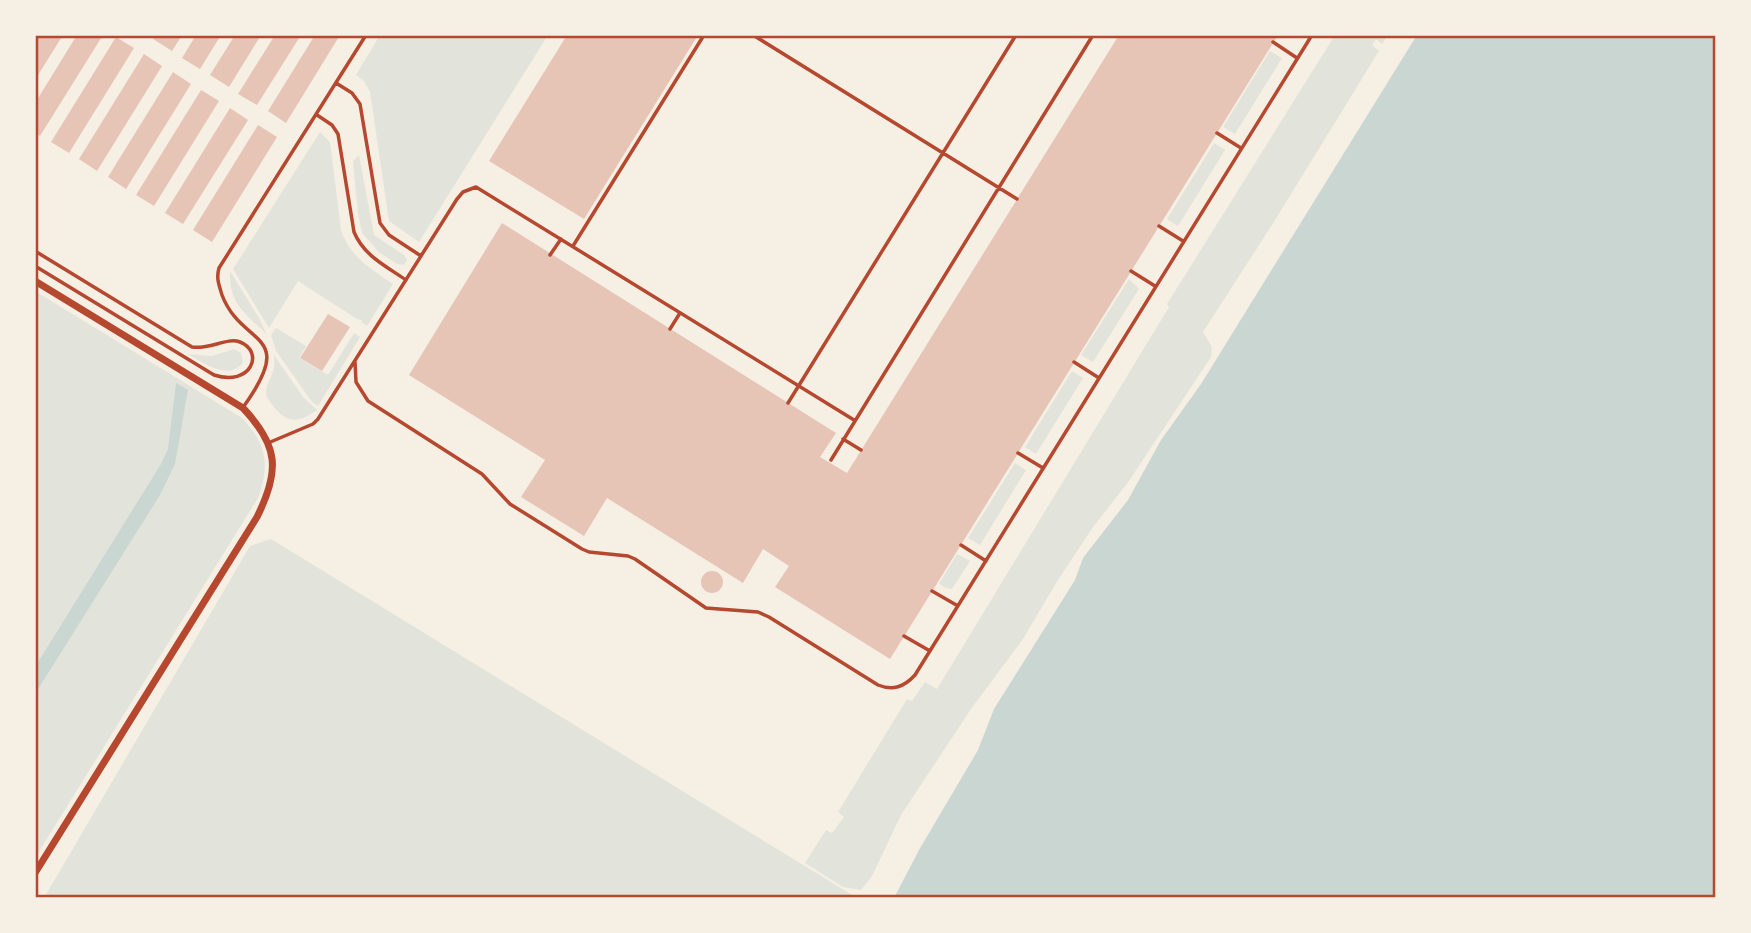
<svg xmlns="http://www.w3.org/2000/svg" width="1751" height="933" viewBox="0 0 1751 933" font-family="Montserrat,sans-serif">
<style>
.green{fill:#e2e4dc}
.water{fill:#c9d6d2}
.building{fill:#e6c5b7}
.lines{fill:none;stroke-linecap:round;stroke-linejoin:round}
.service{stroke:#b5482f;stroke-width:3.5}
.minor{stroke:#b5482f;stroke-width:7}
.neatline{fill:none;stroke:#b5482f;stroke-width:2.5}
</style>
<rect width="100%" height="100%" fill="#f6efe4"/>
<!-- green -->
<path class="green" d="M380 35H548L419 242 389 221 370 92 364 81 356 75Z
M1335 35H1388L1382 44 1376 39 1372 45 1379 51 1272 225 1203 332 1212 347 1211 357 1129 481 1093 527 1058 580 1023 639 971 709 901 815 872 876 861 890 843 887 805 863 826 830 832 833 844 817 838 812 907 699 912 701 925 682 937 689 1169 307 1167 304Z
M1270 51 1282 58 1235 134 1223 127Z
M320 132 330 142 341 230C350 257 370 268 393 284L367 326 361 322 362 320 357 319 298 281 269 328 233 269Z
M1214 143 1225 150 1178 226 1167 219Z
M359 155 374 235 404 255 407 260 404 265 397 264 379 252 362 233 358 214 353 161Z
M230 271 259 318 267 335C247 314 228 304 230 271Z
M1129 279 1139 289 1093 362 1081 355Z
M35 291 242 418C267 445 270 464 258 498L35 858Z
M276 328 306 346 299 358 328 375 354 333 360 337 318 406 312 402 276 351 271 335Z
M234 349 241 353 243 362C230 382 203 363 188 354L212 356Z
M274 355 303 397 317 410C300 422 288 425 274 407 271 402 266 399 266 393 266 385 271 378 273 371 275 366 274 360 274 355Z
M1072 371 1083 378 1036 454 1025 447Z
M1015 463 1026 470 980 545 968 538Z
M271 539 857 898H44L250 546Z
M957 554 970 561 952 589 946 588 939 584Z"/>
<!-- water -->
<path class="water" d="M1417 35H1716V898H894L919 850 978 750 994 709 1075 580 1083 558 1128 500 1161 440 1201 384Z
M176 383 188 390 175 464 160 495 35 694V667L161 464 168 449Z"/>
<!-- building -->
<path class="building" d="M37 35H63L35 80V39Z
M77 35H103L40 136 35 133V103Z
M156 35H182L172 51 153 39Z
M196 35H221L200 69 182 58Z
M235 35H261L229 87 210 75Z
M275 35H301L257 105 238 94Z
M315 35H340L286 123 268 111Z
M567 35H698L584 219 489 161Z
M1119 35H1278L890 659 775 587 789 566 763 549 743 583 607 498 584 536 521 497 545 460 409 375 502 223 836 433 820 457 847 473Z
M116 37 134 48 69 153 51 142Z
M144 54 162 66 97 171 79 159Z
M173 72 191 84 126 189 108 177Z
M201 90 219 101 154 206 136 195Z
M230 108 248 120 183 224 165 213Z
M258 125 277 137 212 242 193 230Z
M328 314 350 327 322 371 300 358Z
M701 582a11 11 0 1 1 22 0a11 11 0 1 1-22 0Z"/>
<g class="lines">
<!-- service -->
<path class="service" d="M753 35 1017 199
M1273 42 1297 58
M336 83 352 93 360 104 380 223 389 235 421 256
M317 115 332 125 338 134 354 232C364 256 386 266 406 280
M1217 133 1241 148
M1159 226 1183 241
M573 246 704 35
M35 251 192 347C209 350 227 337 240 342 265 352 251 387 214 375L35 266
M550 255 561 239
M1131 271 1155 286
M670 329 680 313
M355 362 356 382 368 401 482 474 510 504 582 549 589 552 628 556 635 559 706 608 758 612 769 617 878 685C893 691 904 687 915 675L1312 35
M1074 362 1099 378
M788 403 1016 35
M244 406C298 330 242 348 222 295 219 285 216 278 219 268L366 35
M843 439 861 450
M268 443 313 424 318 419 457 199 463 192 476 187 854 420
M1018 453 1043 468
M831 460 1093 35
M961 545 986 561
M932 591 958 606
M904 636 930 651"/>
<!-- minor -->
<path class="minor" d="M35 281 243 408C279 446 280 471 257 517L35 873"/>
</g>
<!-- border -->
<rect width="1751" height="933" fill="none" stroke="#f6efe4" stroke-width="74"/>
<rect x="37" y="37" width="1677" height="859" class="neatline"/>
</svg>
